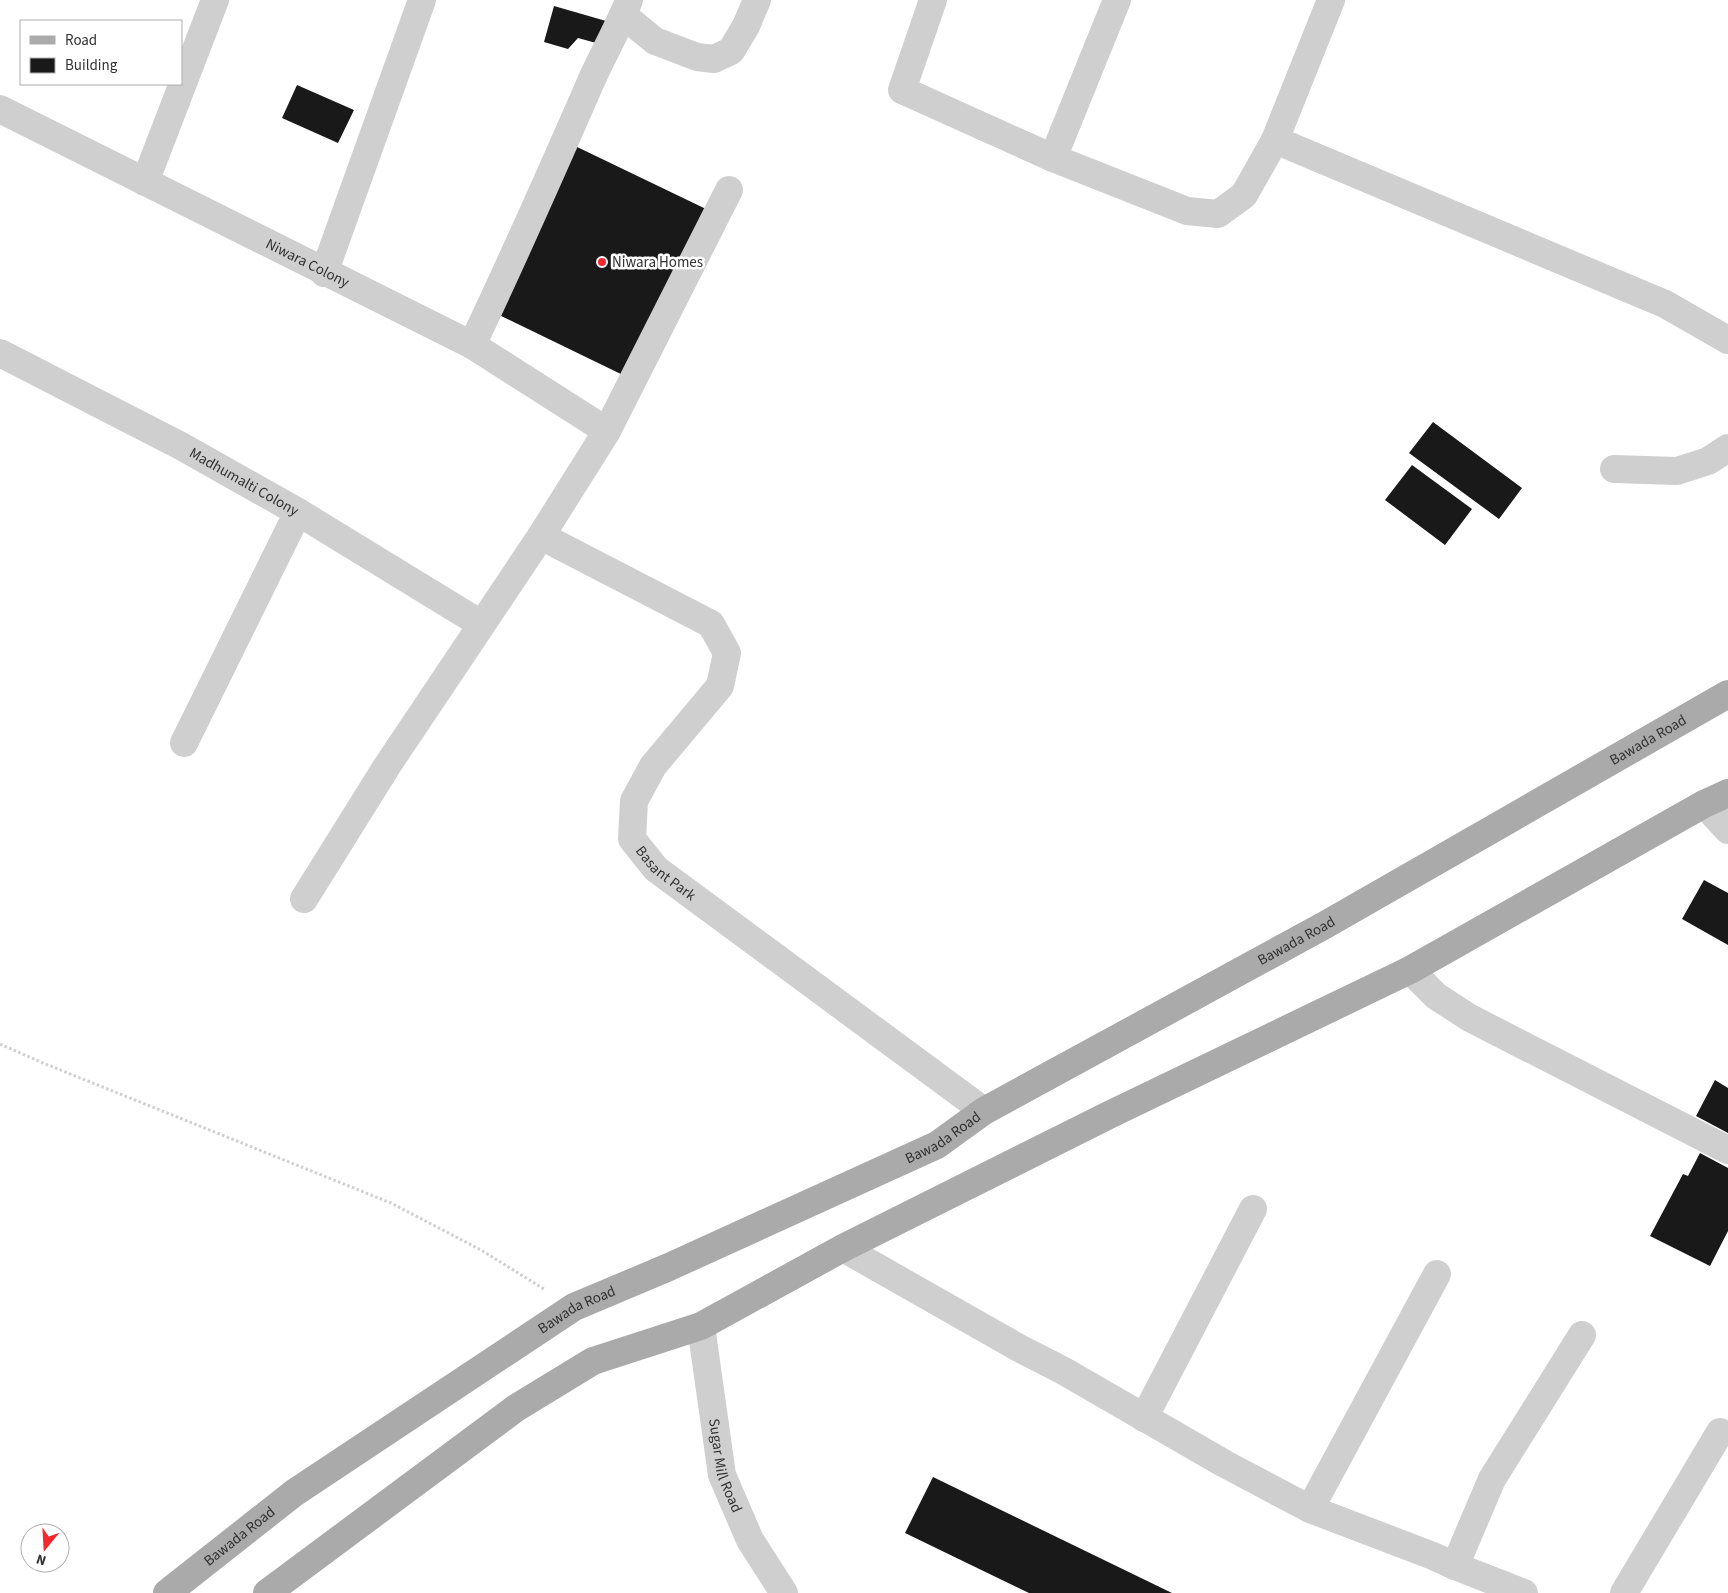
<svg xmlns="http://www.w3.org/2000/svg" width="1728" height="1593" viewBox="0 0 1728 1593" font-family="'Source Sans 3',sans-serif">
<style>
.building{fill:#191919}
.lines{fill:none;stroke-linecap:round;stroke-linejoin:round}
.path{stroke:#cfcfcf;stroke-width:3;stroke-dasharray:2.5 2.5;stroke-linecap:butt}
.minor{stroke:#cfcfcf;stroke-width:28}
.major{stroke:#aaa;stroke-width:28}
.poi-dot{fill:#f6282f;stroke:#fff;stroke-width:2}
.labels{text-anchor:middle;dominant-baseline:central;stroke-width:5;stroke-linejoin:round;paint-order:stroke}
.poi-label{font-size:15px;fill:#323232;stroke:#fff;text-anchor:start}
.street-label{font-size:15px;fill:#323232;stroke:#fff}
</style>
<rect width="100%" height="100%" fill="#fff"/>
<!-- building -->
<path class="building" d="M554 6 613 23 607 46 578 38 568 49 544 42Z
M297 85 354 110 338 143 282 118Z
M573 145 706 209 627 377 499 315Z
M1433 422 1522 488 1499 519 1409 453Z
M1412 465 1472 509 1445 545 1385 500Z
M1704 880 1728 893V945L1682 919Z
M1715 1080 1728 1088V1133L1696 1116Z
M1700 1153 1728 1168V1231L1710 1266 1650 1236 1683 1174 1688 1176Z
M933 1477 1172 1593H1029L905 1533Z"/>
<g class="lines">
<!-- path -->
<path class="path" d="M0 1044 43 1063 391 1203 481 1250 544 1289"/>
<!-- minor -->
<g class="minor">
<path d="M933 0 902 90 1053 158 1187 211 1218 214 1244 195 1275 140 1331 0"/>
<path d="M623 15 655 41 697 57 714 59 731 51 746 26 757 0"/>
<path id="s1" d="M0 109 472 345 607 431"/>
<path d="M1275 140 1665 304 1728 340"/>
<path d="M1053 158 1117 0"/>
<path d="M145 182 215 0"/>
<path d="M324 273 422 0"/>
<path d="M472 345C513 259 551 173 589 86 601 57 618 30 629 0"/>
<path id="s2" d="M0 353 181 446 298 512 481 624"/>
<path d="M1614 469 1677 471 1708 461 1728 448"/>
<path id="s3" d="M541 536 711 624 727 653 720 686 653 766 634 801 632 839 656 869 984 1111"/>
<path d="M184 743 298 512"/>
<path d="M1704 804 1728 830"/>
<path d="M304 899 387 766 541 536 607 431 729 190"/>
<path d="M1410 970 1436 996 1470 1018 1728 1150"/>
<path d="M843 1248 1019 1348 1062 1370 1225 1464 1310 1509 1433 1556 1455 1566 1492 1479 1582 1335"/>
<path id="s4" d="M701 1326 722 1475 750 1540 784 1593"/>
<path d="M1144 1418 1253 1209"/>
<path d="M1310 1509 1437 1274"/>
<path d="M1455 1566 1524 1593"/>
<path d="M1624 1593 1720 1432"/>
</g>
<!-- major -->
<g class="major">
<path id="s5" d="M167 1593 294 1493 574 1307 669 1267 937 1145 984 1111 1325 925 1728 694"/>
<path d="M267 1593 516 1408 593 1361 701 1326 843 1248 1111 1114 1410 970 1704 804 1728 793"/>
</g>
</g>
<!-- markers -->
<circle class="poi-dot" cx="602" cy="262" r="5"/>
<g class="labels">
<!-- poi labels -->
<g class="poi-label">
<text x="612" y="262">Niwara Homes</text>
</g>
<!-- street labels -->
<g class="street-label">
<text stroke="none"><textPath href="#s1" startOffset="344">Niwara Colony</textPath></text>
<text stroke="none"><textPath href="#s2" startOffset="276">Madhumalti Colony</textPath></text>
<text stroke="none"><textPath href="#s5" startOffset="1714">Bawada Road</textPath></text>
<text stroke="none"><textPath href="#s3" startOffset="489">Basant Park</textPath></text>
<text stroke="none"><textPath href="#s5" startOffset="1309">Bawada Road</textPath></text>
<text stroke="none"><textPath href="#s5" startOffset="904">Bawada Road</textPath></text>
<text stroke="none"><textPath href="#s5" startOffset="499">Bawada Road</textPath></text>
<text stroke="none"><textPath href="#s4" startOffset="142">Sugar Mill Road</textPath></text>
<text stroke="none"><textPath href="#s5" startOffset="92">Bawada Road</textPath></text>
</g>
</g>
<!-- legend -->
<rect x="20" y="20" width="162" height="65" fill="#ffffff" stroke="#adadad"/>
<rect x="30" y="36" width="25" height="8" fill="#aaaaaa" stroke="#adadad"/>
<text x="65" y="45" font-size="15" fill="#323232">Road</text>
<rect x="30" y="58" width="25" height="15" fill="#191919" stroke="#adadad"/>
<text x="65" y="70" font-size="15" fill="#323232">Building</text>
<!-- north arrow -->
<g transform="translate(45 1548) rotate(198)"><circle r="24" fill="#ffffff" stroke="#adadad"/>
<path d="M0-4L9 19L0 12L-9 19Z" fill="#f6282f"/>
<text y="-8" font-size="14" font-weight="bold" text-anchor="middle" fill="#323232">N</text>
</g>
</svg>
